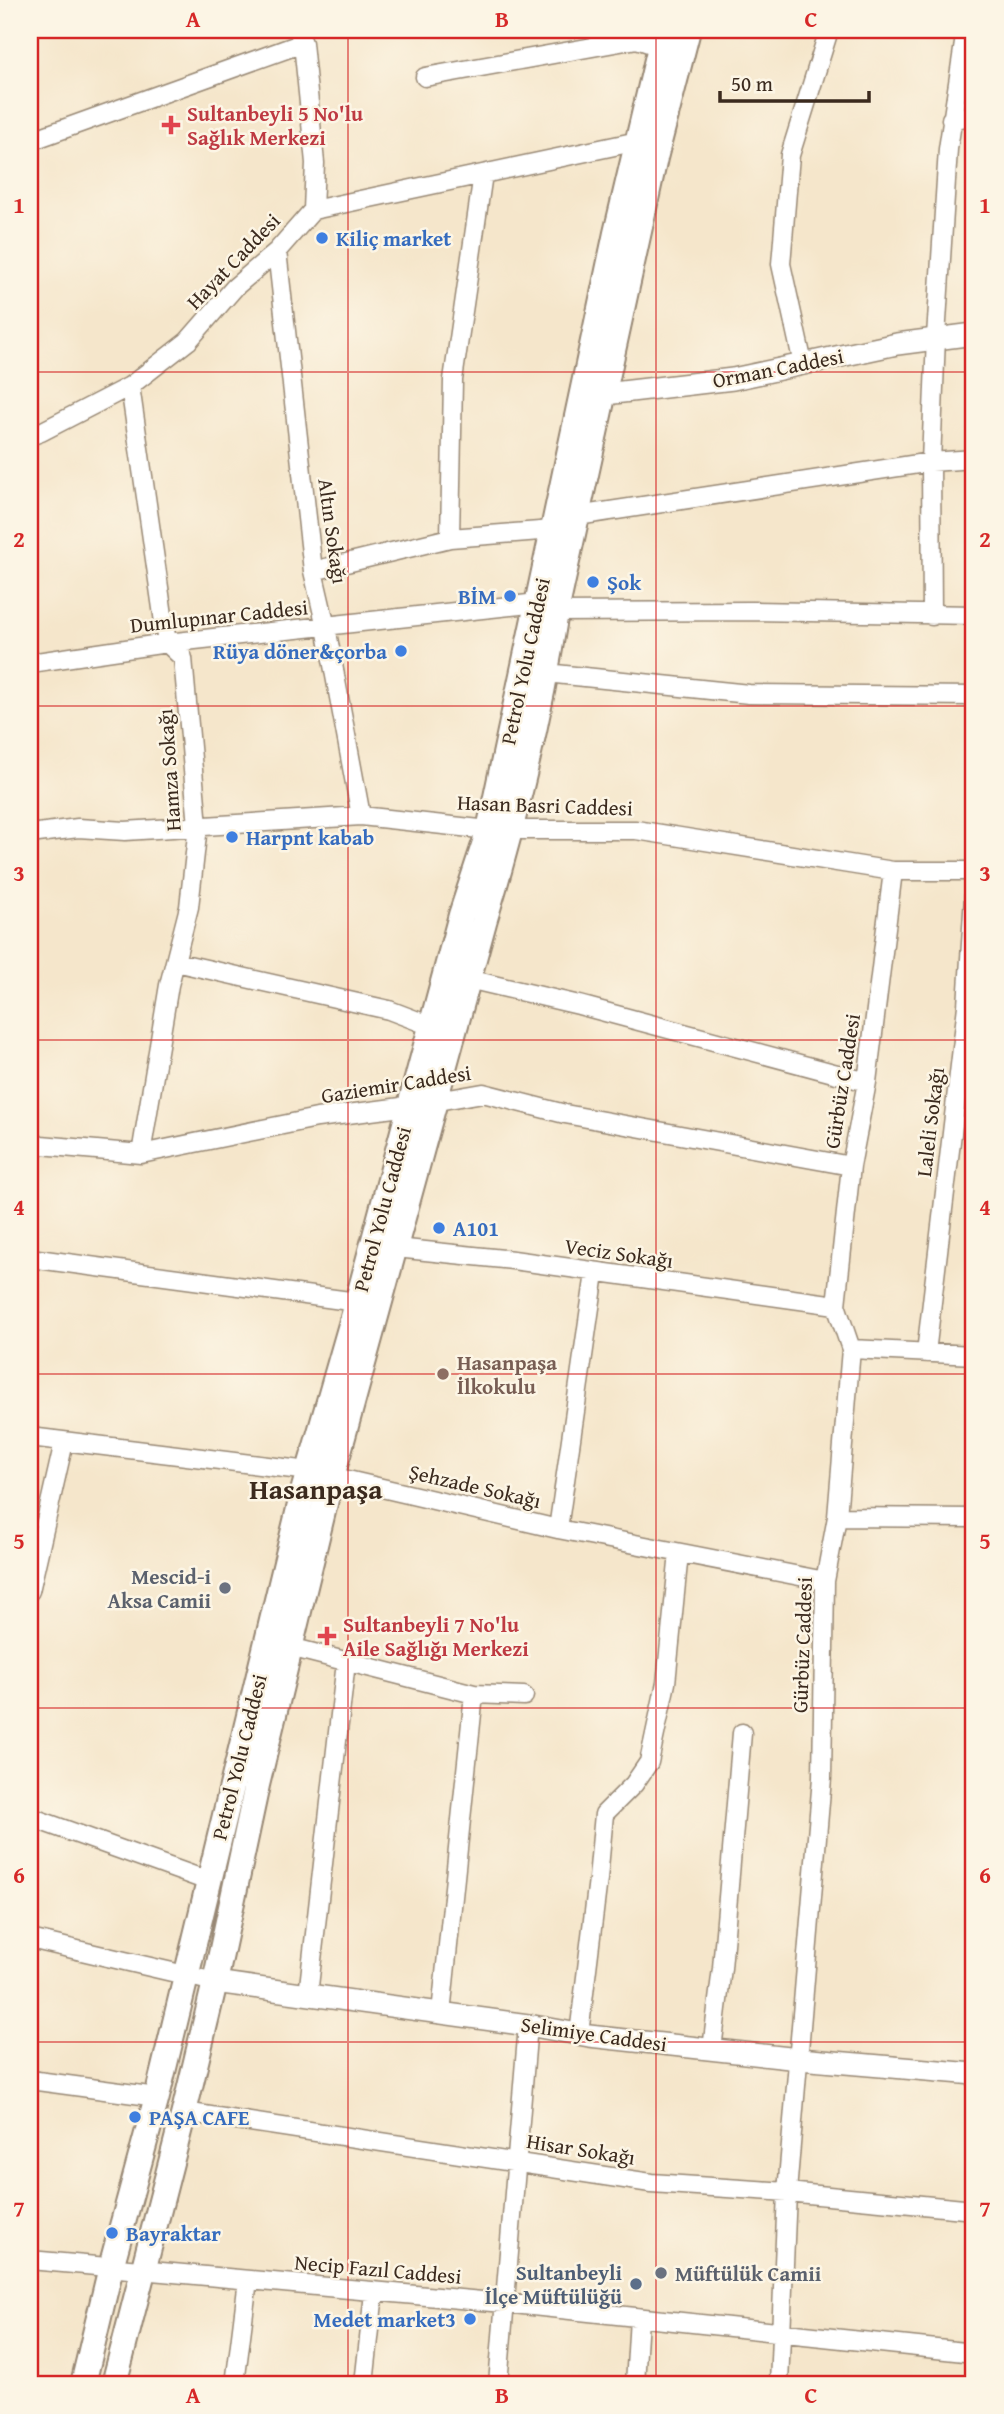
<svg xmlns="http://www.w3.org/2000/svg" width="1004" height="2414" viewBox="0 0 1004 2414" font-family="'Gentium Book Plus',serif">
<style>
.lines{fill:none;stroke-linecap:round;stroke-linejoin:round}
.minor-casing{stroke:#988874;stroke-width:21}
.tertiary-casing{stroke:#988874;stroke-width:24}
.secondary-casing{stroke:#988874;stroke-width:28}
.minor{stroke:#fff;stroke-width:18}
.tertiary{stroke:#fff;stroke-width:21}
.secondary{stroke:#fff;stroke-width:24}
.grid{fill:none;stroke:#d62828;stroke-width:2;stroke-opacity:0.55}
.health-dot{fill:#e0444e;stroke:#fcf5e5;stroke-width:2.5}
.shop-dot{fill:#3f7fe0;stroke:#fcf5e5;stroke-width:2.5}
.education-dot{fill:#8d6e63;stroke:#fcf5e5;stroke-width:2.5}
.worship-dot{fill:#6b7280;stroke:#fcf5e5;stroke-width:2.5}
.service-dot{fill:#5c6f8a;stroke:#fcf5e5;stroke-width:2.5}
.labels{text-anchor:middle;dominant-baseline:central;stroke-width:5;stroke-linejoin:round;paint-order:stroke}
.health-label{font-size:21px;font-weight:bold;fill:#be3a42;stroke:#fcf5e5;text-anchor:start}
.shop-label{font-size:21px;font-weight:bold;fill:#366cbe;stroke:#fcf5e5;text-anchor:start}
.street-label{font-size:21px;fill:#3b2a1e;stroke:#fcf5e5}
.education-label{font-size:21px;font-weight:bold;fill:#785e54;stroke:#fcf5e5;text-anchor:start}
.worship-label{font-size:21px;font-weight:bold;fill:#5b616d;stroke:#fcf5e5;text-anchor:end}
.service-label{font-size:21px;font-weight:bold;fill:#4e5e75;stroke:#fcf5e5;text-anchor:end}
.district-label{font-size:28px;font-weight:bold;fill:#3b2a1e;stroke:#fcf5e5}
.neatline{fill:none;stroke:#d62828;stroke-width:2.5}
.grid-label{font-size:23px;text-anchor:middle;font-weight:bold;fill:#d62828}
</style>
<rect width="100%" height="100%" fill="#fcf5e5"/>
<filter id="ink" filterUnits="userSpaceOnUse"><feTurbulence type="fractalNoise" baseFrequency=".0143" numOctaves="2"/><feDisplacementMap in="SourceGraphic" scale="14" xChannelSelector="R" yChannelSelector="G"/><feConvolveMatrix kernelMatrix="1 2 1 2 8 2 1 2 1" color-interpolation-filters="sRGB"/></filter>
<filter id="wash" filterUnits="userSpaceOnUse"><feTurbulence type="fractalNoise" baseFrequency=".00686" numOctaves="4" result="noise"/><feDisplacementMap in="SourceGraphic" scale="28" xChannelSelector="R" yChannelSelector="G"/><feGaussianBlur stdDeviation="1.57" result="paint"/><feColorMatrix in="noise" values="0 0 0 0 0 0 0 0 0 0 0 0 0 0 0 0 0 1.4 0 .05"/><feComposite in="paint" operator="in"/></filter>
<g filter="url(#wash)">
<rect width="100%" height="100%" fill="#f5e6cb"/>
</g>
<g filter="url(#ink)">
<g class="lines">
<!-- minor casing -->
<g class="minor-casing">
<path id="minor" d="M425 77 637 39 660 47
M951 119 974 116
M30 141 303 43
M313 210 638 141
M277 251 313 571 326 627 361 816
M803 364 781 264 790 155 829 30
M130 386 167 643 183 658 198 826 189 907 169 985 141 1154
M30 436 41 432 130 386 188 341 235 287 277 251 313 210 315 163 303 43 298 30
M577 516 931 462 974 459
M450 538 453 380 483 174
M313 571 450 538 553 530
M548 616 556 612 752 611 974 615
M932 616 931 462 936 337 948 149 966 30
M30 663 167 643 538 603
M546 673 749 694 974 696
M30 834 78 828 125 831 361 816 489 830H636L893 871H974
M175 962 389 1010 431 1026
M468 979 579 1005 867 1082
M30 1141 41 1145 141 1154 317 1118 409 1106 483 1093 565 1114 851 1166
M396 1248 513 1260 836 1305
M30 1258 357 1302
M851 1349 974 1355
M926 1353 967 1006 974 896
M30 1437 309 1471 558 1529 825 1581
M837 1517 974 1518
M558 1529 595 1273
M30 1591 64 1442
M290 1647 474 1694 524 1696
M30 1817 208 1881
M30 1939 215 1982
M308 1995 346 1662
M441 2013 474 1694
M579 2034 598 1879 604 1814 634 1784 649 1762 666 1683 679 1553
M712 2049 722 1968 742 1733
M30 2080 157 2097
M184 2112 651 2183 787 2192 974 2210
M30 2260 504 2303 974 2353
M235 2384 248 2280
M364 2384 374 2293
M498 2384 528 2025
M635 2384 639 2318
M779 2384 787 2192 822 1778 825 1581 837 1517 851 1349 836 1305 851 1166 867 1082 893 871"/>
</g>
<!-- tertiary casing -->
<g class="tertiary-casing">
<path id="tertiary" d="M605 394 733 379 897 344 974 334
M215 1982 528 2025 589 2036 799 2059 974 2074"/>
</g>
<!-- secondary casing -->
<g class="secondary-casing">
<path id="secondary" d="M83 2384 111 2267 157 2097 304 1488 354 1314 461 915 489 830 616 233 664 30
M114 2384 184 2112 215 1982 257 1785 327 1495 484 922C515 820 540 717 556 612L655 158 688 30"/>
</g>
<!-- minor -->
<use href="#minor" class="minor"/>
<!-- tertiary -->
<use href="#tertiary" class="tertiary"/>
<!-- secondary -->
<use href="#secondary" class="secondary"/>
</g>
</g>
<!-- grid -->
<path class="grid" d="M348 30V2384M656 30V2384M30 372H974M30 706H974M30 1040H974M30 1374H974M30 1708H974M30 2042H974"/>
<!-- markers -->
<g class="health-dot">
<path d="M167.5 114.5h7v7h7v7h-7v7h-7v-7h-7v-7h7z"/>
<path d="M323.5 1625.5h7v7h7v7h-7v7h-7v-7h-7v-7h7z"/>
</g>
<g class="shop-dot">
<circle cx="322" cy="238" r="7"/>
<circle cx="593" cy="582" r="7"/>
<circle cx="510" cy="596" r="7"/>
<circle cx="401" cy="651" r="7"/>
<circle cx="232" cy="837" r="7"/>
<circle cx="439" cy="1228" r="7"/>
<circle cx="135" cy="2117" r="7"/>
<circle cx="112" cy="2233" r="7"/>
<circle cx="470" cy="2319" r="7"/>
</g>
<circle class="education-dot" cx="443" cy="1374" r="7"/>
<g class="worship-dot">
<circle cx="225" cy="1588" r="7"/>
<circle cx="661" cy="2273" r="7"/>
</g>
<circle class="service-dot" cx="636" cy="2284" r="7"/>
<g class="labels">
<!-- health labels -->
<g class="health-label">
<text x="187" y="113">Sultanbeyli 5 No'lu<tspan x="187" dy="24">Sağlık Merkezi</tspan></text>
<text x="343" y="1624">Sultanbeyli 7 No'lu<tspan x="343" dy="24">Aile Sağlığı Merkezi</tspan></text>
</g>
<!-- shop labels -->
<g class="shop-label">
<text x="336" y="238">Kiliç market</text>
<text x="607" y="582">Şok</text>
<text x="496" y="596" text-anchor="end">BİM</text>
<text x="387" y="651" text-anchor="end">Rüya döner&amp;çorba</text>
<text x="246" y="837">Harpnt kabab</text>
<text x="453" y="1228">A101</text>
<text x="149" y="2117">PAŞA CAFE</text>
<text x="126" y="2233">Bayraktar</text>
<text x="456" y="2319" text-anchor="end">Medet market3</text>
</g>
<!-- street labels -->
<g class="street-label">
<text transform="translate(233 261) rotate(-46)">Hayat Caddesi</text>
<text transform="translate(778 368) rotate(-11)">Orman Caddesi</text>
<text transform="translate(333 531) rotate(82)">Altın Sokağı</text>
<text transform="translate(219 616) rotate(-6)">Dumlupınar Caddesi</text>
<text transform="translate(525 661) rotate(-78)">Petrol Yolu Caddesi</text>
<text transform="translate(169 770) rotate(-94)">Hamza Sokağı</text>
<text transform="translate(545 805) rotate(2)">Hasan Basri Caddesi</text>
<text transform="translate(842 1081) rotate(-81)">Gürbüz Caddesi</text>
<text transform="translate(396 1084) rotate(-9)">Gaziemir Caddesi</text>
<text transform="translate(930 1122) rotate(-83)">Laleli Sokağı</text>
<text transform="translate(382 1209) rotate(-75)">Petrol Yolu Caddesi</text>
<text transform="translate(619 1253) rotate(8)">Veciz Sokağı</text>
<text transform="translate(475 1486) rotate(13)">Şehzade Sokağı</text>
<text transform="translate(802 1645) rotate(-88)">Gürbüz Caddesi</text>
<text transform="translate(239 1757) rotate(-76)">Petrol Yolu Caddesi</text>
<text transform="translate(594 2034) rotate(8)">Selimiye Caddesi</text>
<text transform="translate(581 2149) rotate(9)">Hisar Sokağı</text>
<text transform="translate(378 2269) rotate(5)">Necip Fazıl Caddesi</text>
</g>
<!-- education labels -->
<g class="education-label">
<text x="457" y="1362">Hasanpaşa<tspan x="457" dy="24">İlkokulu</tspan></text>
</g>
<!-- worship labels -->
<g class="worship-label">
<text x="211" y="1576">Mescid-i<tspan x="211" dy="24">Aksa Camii</tspan></text>
<text x="675" y="2273" text-anchor="start">Müftülük Camii</text>
</g>
<!-- service labels -->
<g class="service-label">
<text x="622" y="2272">Sultanbeyli<tspan x="622" dy="24">İlçe Müftülüğü</tspan></text>
</g>
<!-- district labels -->
<g class="district-label">
<text x="316" y="1488">Hasanpaşa</text>
</g>
</g>
<!-- margin -->
<rect width="1004" height="2414" fill="none" stroke="#fcf5e5" stroke-width="77"/>
<!-- scale -->
<path d="M720 91v10h149v-10" fill="none" stroke="#3b2a1e" stroke-width="3.5"/>
<text x="731" y="91" font-size="21" fill="#3b2a1e" stroke="#fcf5e5" stroke-width="5" paint-order="stroke">50 m</text>
<rect x="38" y="38" width="927" height="2338" class="neatline"/>
<g class="grid-label">
<text x="193" y="27">A</text>
<text x="502" y="27">B</text>
<text x="811" y="27">C</text>
<text x="19" y="213">1</text>
<text x="985" y="213">1</text>
<text x="19" y="547">2</text>
<text x="985" y="547">2</text>
<text x="19" y="881">3</text>
<text x="985" y="881">3</text>
<text x="19" y="1215">4</text>
<text x="985" y="1215">4</text>
<text x="19" y="1549">5</text>
<text x="985" y="1549">5</text>
<text x="19" y="1883">6</text>
<text x="985" y="1883">6</text>
<text x="19" y="2217">7</text>
<text x="985" y="2217">7</text>
<text x="193" y="2403">A</text>
<text x="502" y="2403">B</text>
<text x="811" y="2403">C</text>
</g>
</svg>
